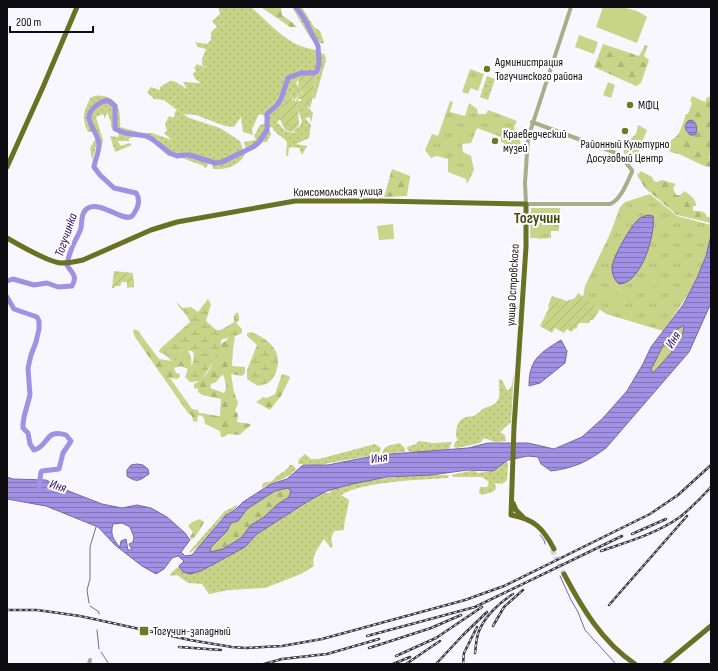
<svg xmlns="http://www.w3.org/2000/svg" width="718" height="671" viewBox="0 0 718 671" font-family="'Sofia Sans Condensed',sans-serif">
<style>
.grass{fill:url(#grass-dots)}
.forest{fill:url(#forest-firs);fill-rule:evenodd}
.wetland{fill:url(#wetland-marsh)}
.park{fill:url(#park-tufts)}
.garden{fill:url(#garden-furrows)}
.pitch{fill:#c8d488}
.water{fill:url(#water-rules);stroke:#7469a5;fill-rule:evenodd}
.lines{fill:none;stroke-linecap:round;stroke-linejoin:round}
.stream{stroke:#7469a5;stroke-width:1}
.river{stroke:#a091e4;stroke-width:5}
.major-tunnel{stroke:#d5d4db;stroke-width:5;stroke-dasharray:5 2.5;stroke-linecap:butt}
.minor{stroke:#a8af88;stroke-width:4}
.major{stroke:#687223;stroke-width:5}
.rail-casing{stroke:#3a3a3f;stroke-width:2.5}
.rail{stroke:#fff;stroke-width:1;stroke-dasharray:3;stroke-linecap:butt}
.poi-dot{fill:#6e7924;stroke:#fff;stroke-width:1.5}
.labels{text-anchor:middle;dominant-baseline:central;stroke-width:4;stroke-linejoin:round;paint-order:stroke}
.poi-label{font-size:12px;fill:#0d0d11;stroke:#fff;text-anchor:start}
.street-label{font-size:12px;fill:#0d0d11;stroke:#fff}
.water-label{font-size:13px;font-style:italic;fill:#320b6f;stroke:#fff}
.district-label{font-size:16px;font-weight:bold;fill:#474e14;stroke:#fff}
</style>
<defs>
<pattern id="grass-dots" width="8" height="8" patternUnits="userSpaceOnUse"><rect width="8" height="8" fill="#c8d488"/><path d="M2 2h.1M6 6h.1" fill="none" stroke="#abb574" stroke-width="1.8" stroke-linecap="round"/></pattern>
<pattern id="forest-firs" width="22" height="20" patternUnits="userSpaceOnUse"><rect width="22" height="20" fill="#c8d488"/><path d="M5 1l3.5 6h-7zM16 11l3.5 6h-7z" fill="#abb574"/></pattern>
<pattern id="wetland-marsh" width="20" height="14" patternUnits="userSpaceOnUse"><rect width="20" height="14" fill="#c8d488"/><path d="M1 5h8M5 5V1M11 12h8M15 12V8" fill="none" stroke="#abb574"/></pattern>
<pattern id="park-tufts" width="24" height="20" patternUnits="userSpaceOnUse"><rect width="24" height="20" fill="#c8d488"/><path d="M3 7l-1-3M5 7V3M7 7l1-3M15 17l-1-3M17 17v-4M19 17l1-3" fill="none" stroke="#abb574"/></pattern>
<pattern id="garden-furrows" width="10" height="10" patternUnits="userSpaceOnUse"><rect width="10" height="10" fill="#c8d488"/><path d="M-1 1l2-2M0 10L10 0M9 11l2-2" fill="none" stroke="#abb574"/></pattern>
<pattern id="water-rules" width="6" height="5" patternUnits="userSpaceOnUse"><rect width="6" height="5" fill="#a091e4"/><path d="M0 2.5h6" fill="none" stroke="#8175b7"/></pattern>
</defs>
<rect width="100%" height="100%" fill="#f8f7ff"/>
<!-- grass -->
<path class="grass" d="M218 7H251C266 20 281 37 298 45 307 49 317 49 325 55L326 60 315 99 313 97 316 74 299 78 296 84 301 89 302 93 298 95 294 101 291 94 282 118 277 122 285 131 295 133 294 130 300 126 302 120 298 111V101H302L313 113 311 123 310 117 305 118 311 125 309 138 296 144 307 146 302 155 299 148 291 147 289 148 288 156H286L287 142C281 135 276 135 272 127L268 128 271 134 267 142H263L255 149 245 147 244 142 256 140 254 136 260 125 265 123V116L259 114 252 129 253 135 243 132 241 117 234 127 225 126 196 115 183 114 189 118 220 128 240 141 245 155C237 166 228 170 213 169L212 164H208L205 169 204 166 182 158 168 156 156 145 159 140 146 135 129 138V141H117L121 146 129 143 132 145 115 152 110 136 118 137 119 134 111 127V122L107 112 105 119 103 114 96 117 103 140 101 148 99 140C95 145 95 154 92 160L90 148 97 137 92 132H88C81 116 84 113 90 98 95 95 97 95 103 96 119 99 121 112 120 127L142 133H152L172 140 164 133 167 130 165 124 169 116 174 118 175 112 177 110 164 100 154 99 147 92 151 87 160 90V87C175 77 173 81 187 89L183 82 201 83 195 79 193 74 196 71 194 68 197 64 206 68 202 65V59L206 49 198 47 195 42 207 44 211 40V32L217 27 212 21 220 14Z
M292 7H302L314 27 320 31 324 42 323 44 312 40 309 36Z
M487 76 495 79 488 100 480 97Z
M514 372 511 422 500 432 505 435 506 441 495 442 484 438 480 443 457 448 454 447 455 442 458 440 456 437C456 428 457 420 466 417 469 416 473 417 475 415 479 414 481 409 485 408 490 406 495 405 498 400 501 394 498 386 499 379L502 380 507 390H509L512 385Z
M419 441 433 443 452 442 449 449 411 453 407 449V447L416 444Z
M400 443 405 448V452L382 454C383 445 392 445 400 443Z
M375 444 381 448 379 454 319 465 298 464 299 459 305 454 311 459H319Z
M506 461 508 463 507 480 502 484 495 483 496 489 491 493H488L482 495 479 493 480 487H487L489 482 482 477H453L451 475 474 470 478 473 493 471Z
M290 465H293L296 469C287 480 274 481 262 488L263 483 272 481C279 472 283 475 290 465Z
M431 475H449L448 478C421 480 364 481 341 495L349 500C348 511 344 519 344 530L334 531 331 539 333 546 331 548 324 539C319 547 311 556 314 566L301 574 265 588 229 590 209 594 202 584 188 583 177 575 170 576 171 573 179 566 183 572 190 574 201 571 245 547 257 534 310 500 324 493H329C341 479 411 476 431 475Z
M237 505V507L221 519 201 545 190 553 189 552 225 511Z"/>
<!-- forest -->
<path class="forest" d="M261 7H283L281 9 282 15 293 23 297 27H290Z
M603 44 639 56 645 45 648 46 644 56 649 60 641 83 636 86 594 67Z
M692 96 705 102 707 97H711V156H709L711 162V167L704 166 679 154 670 152C667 138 674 141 679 133 682 127 684 120 686 114H688L692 103 690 101Z
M638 125 647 130 636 158 624 153 623 146 636 134Z
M392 169 410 176 407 196 384 197Z
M641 171 652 177 654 181 657 182 662 180 676 184 673 188 676 195H680L685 191C690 196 696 198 696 206H693V211C699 211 705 210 707 217H711V223L677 215 645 188 637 175Z
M683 326H684L682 338C677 342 676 345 673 350 667 359 661 366 653 373L651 369C660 354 665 334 683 326Z
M134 329 139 331 141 335 159 359 172 361 182 350H188C191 358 194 363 188 369L181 366 174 368 176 373 180 374V377L177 379 170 378 192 409 198 410 199 413C206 413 213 416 220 416L221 399 202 395 198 392V389L194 388V384C209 378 214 359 219 345L227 340 228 337H235L233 349 232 366 245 367V373L242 376 231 374 234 392 238 403 235 411 238 414 237 422 251 424 250 426 239 435 228 434 224 437H221L220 431 205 424 204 418 200 415 198 416 197 422 193 421 192 416 188 413 135 337 133 332ZM223 374C225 381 228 387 224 393L210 388 211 384 216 382Z
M282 374 289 376 290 378 281 396 270 410 256 402 263 397 267 398 275 394Z
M287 488 291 490 289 497 278 504 264 517 251 525 241 538 223 549 210 552 211 547 227 531 231 523 238 521 247 509 275 491Z
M200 519 204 522C202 527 196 537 191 540L190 537 193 532 188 526 192 522Z"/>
<!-- wetland -->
<path class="wetland" d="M208 299 211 304 206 321 216 330H221L234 322V317H233L237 312 239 315V320L236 323 242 329V333L233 337 222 339 214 360 201 381 190 382 185 377 188 369 193 363 194 354 192 351 182 350 179 353 178 360 172 361 164 354 159 352 160 349 190 322C187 313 180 310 176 302L183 308 191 307 198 312Z
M251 332C268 339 284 351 276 372 272 382 268 384 258 386L247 379V370L257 345 247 336V333Z"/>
<!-- park -->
<path class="park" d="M470 69 484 74 478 91 471 88 468 94 462 92Z
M450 101 453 102 450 112 465 116 469 103 477 109 478 114H486L488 110 517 121 514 127 516 132H517L518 135H520L521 152H509L508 147 506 146 504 143 501 142V137L477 128 471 143 462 144 463 152 471 156 474 170 467 184 466 179 448 172V159L437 156 431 158 425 150 432 134 438 136Z
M650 194 677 216 711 225C711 264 685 300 663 331L606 314 583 297 585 286 610 234 620 207 625 202Z
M531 208H560L559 231H551V238L538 239V238H530Z"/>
<!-- garden -->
<path class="garden" d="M302 74H316L313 97 310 108 302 104 301 99H298C297 109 299 116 299 125L292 132 285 130C284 126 280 122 280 118 280 110 288 100 292 94V100L296 101 298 95 303 93 300 88 298 86 299 78Z
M114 271 133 273V279H134V287L127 288V282H122L120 286H115L114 288H112Z
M578 293 600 309 593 320H590L589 323H579L576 329 574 328 572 332 567 329 564 333 555 328 552 333 540 326 549 308 548 306 552 296 567 301 575 298Z"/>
<!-- pitch -->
<path class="pitch" d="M603 7C618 7 635 7 647 17L637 43 596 27Z
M579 35 598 42 594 54 575 47Z
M608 82 615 85 611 98 603 95Z
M393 224 394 239 379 240 377 226Z
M654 270 661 274 651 296 643 292Z
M632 288 637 294 629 300 624 295V303H611V294H624Z"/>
<!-- water -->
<path class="water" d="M692 120C697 123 698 130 695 135H690C685 128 684 130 688 121Z
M648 215 653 216C656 234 641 284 619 284 614 280 612 274 612 267 613 257 631 225 639 219 641 217 645 216 648 215Z
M711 235V303L689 352 606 448C587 462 574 468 551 471L541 464 538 457 528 456 508 460 493 471 468 470 431 475 387 477 352 484 327 491 310 500 257 534 245 547 201 571 190 574 183 572 179 566 184 561 178 556 172 558 164 569 156 574 142 566 115 545 98 527 46 506 7 499V477L13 479 46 480 71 492 102 504 122 508 137 505 151 508 167 517 185 533 190 540 181 552 185 556 192 555 225 516 236 509 243 502 271 484 287 479 303 465H328L378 455 468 448 488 443H528L554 449 582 437 603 418 627 391 643 364 651 347 683 305 697 278 706 256ZM683 326H684L682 338 676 343 671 353 653 373 651 369C660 354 665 334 683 326ZM287 488 291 490 289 497 278 504 264 517 251 525 241 538 223 549 210 552 211 547 227 531 231 523 238 521 247 509 275 491ZM122 523 130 527 134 537 133 542 129 544 132 550H128L126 539 121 541 120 547C113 539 110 535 113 524Z
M561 340 567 351 565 363 540 383 529 386C529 359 540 353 561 340Z
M137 464 143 465 148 469 149 474C139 481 137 483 127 476V470L131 465Z"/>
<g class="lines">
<!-- stream -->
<path class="stream" d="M540 535 544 540 545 544
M560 576 571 600 578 612 585 630 616 664
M89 603 87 590 90 579V547L96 527
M90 606 99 612V614
M97 630 99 649
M101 652 109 664"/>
<!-- river -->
<path class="river" d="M7 281 13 279 34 285 47 283 58 287 72 286C78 275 72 274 67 265 68 256 72 247 76 239 78 235 80 232 81 228 82 221 81 212 88 208 102 201 124 223 132 216 134 214 136 210 137 208 139 203 139 197 136 193L114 188 100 175 94 167C95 160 99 152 99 145 99 130 78 119 97 105 101 102 104 100 109 101L115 106V129L125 133 146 136 152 139 170 153 177 156 185 155H190L215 163 222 162 253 147 259 142 267 130V114L277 105 281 99 288 78 301 73H314L317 71 319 63 318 46 304 18 296 7
M7 297 14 309 37 317 39 321V329L36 342 31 355 28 368 30 395 24 417 23 425V428L28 433 30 444 34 450C49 446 45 428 66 435L71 441 63 453 59 469 42 471 41 472 39 486"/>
<!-- major-tunnel -->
<path class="major-tunnel" d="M552 550 564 574"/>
<!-- minor -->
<path class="minor" d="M532 122 611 151 619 155 632 170V172C627 182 621 200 610 204H526L525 183 528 138 571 7
M89 664 90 660"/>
<!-- major -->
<path class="major" d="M7 167 43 87 77 7
M7 238C19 245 48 262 61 263 68 263 75 262 83 260L151 230 177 222 295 201H379L526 204V247L514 427 511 515C534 519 543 528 554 549
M513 503 516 510 523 517
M564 574C582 608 602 642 635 664
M665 664 711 626"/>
<!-- rail casing -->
<g class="rail-casing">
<path id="rail" d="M632 534 666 519
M601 551C627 542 656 534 680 517 691 508 701 498 711 487
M609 605 687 516
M7 610H37L80 616 190 640 232 647 246 648 282 646 322 639 465 600 504 586 650 514 678 495 711 465
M493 626 504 607 523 590
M367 636 475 607 622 536
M179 647 221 650
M369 648 431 628 461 615
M475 653C476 646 476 638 479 631 485 616 500 602 513 594
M396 656 436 638 482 607
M264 664 282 659 327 654 379 639
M393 664 410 657
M406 664 440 641
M436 664 463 635 487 612
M463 664 464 653 477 627"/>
</g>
<!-- rail -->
<use href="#rail" class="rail"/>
</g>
<!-- markers -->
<g class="poi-dot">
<circle cx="487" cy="69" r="4"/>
<circle cx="630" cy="105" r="4"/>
<circle cx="625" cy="131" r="4"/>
<circle cx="495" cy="141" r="4"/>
<rect x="139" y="626" width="10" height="10" rx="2"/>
</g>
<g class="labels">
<!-- poi labels -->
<g class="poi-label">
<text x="495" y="62">Администрация<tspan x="495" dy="14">Тогучинского района</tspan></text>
<text x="638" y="105">МФЦ</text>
<text x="503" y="134">Краеведческий<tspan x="503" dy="14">музей</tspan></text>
<text x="625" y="144" text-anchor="middle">Районный Культурно<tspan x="625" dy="14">Досуговый Центр</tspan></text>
<text x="153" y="631">Тогучин-западный</text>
</g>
<!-- street labels -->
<g class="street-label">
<text transform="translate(338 192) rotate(-1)">Комсомольская улица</text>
<text transform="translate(513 285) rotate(-87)">улица Островского</text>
</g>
<!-- water labels -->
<g class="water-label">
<text transform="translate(66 235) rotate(-71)">Тогучинка</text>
<text transform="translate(673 340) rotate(-58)">Иня</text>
<text transform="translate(379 458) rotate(-8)">Иня</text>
<text transform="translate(58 486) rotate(17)">Иня</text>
</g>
<!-- district labels -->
<g class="district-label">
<text x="537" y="218">Тогучин</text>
</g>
</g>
<!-- border -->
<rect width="718" height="671" fill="none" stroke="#0d0d11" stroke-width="16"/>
<!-- scale -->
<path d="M10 26v6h83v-6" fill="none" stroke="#0d0d11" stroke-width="2"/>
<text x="16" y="26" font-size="12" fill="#0d0d11" stroke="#ffffff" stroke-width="3" paint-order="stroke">200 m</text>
</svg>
